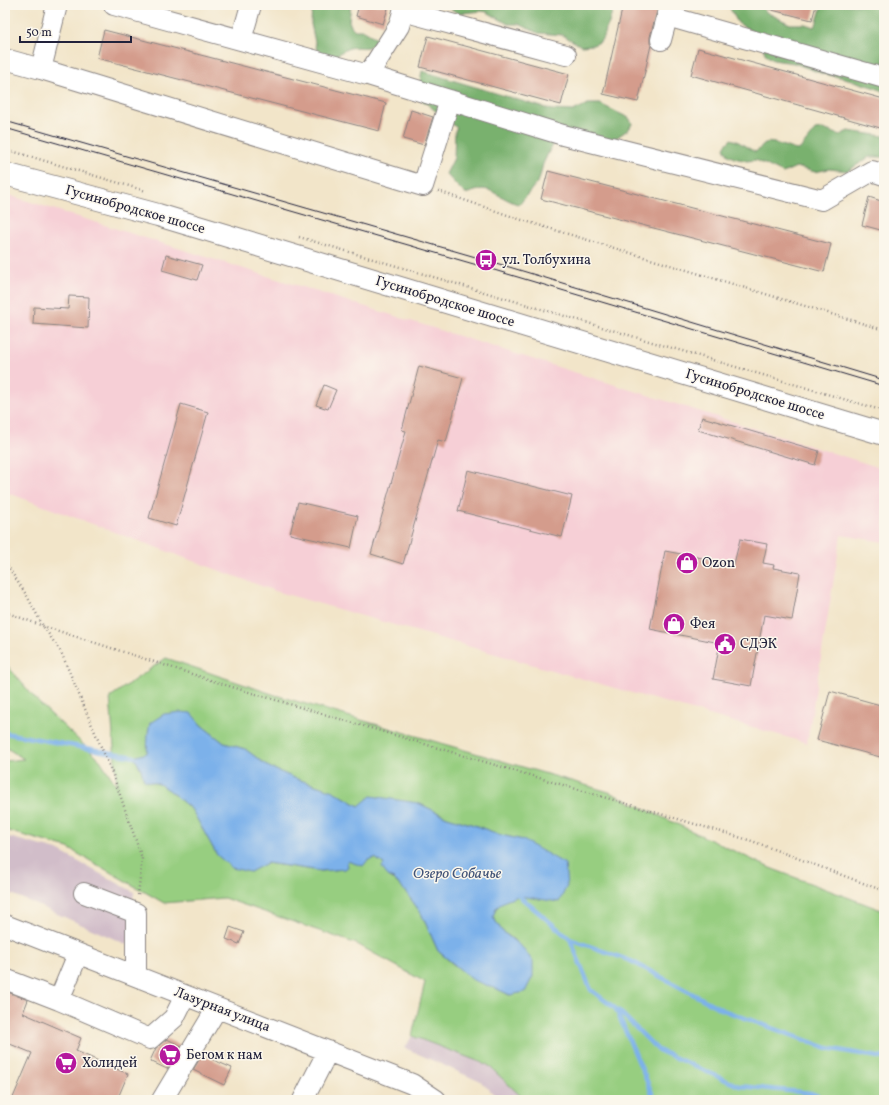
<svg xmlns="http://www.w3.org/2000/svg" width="889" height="1105" viewBox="0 0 889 1105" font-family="Vollkorn,serif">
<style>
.built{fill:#f6cfd6}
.industrial{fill:#d1bdc9}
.green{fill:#97ce80;stroke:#5c785e;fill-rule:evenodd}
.forest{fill:#79b16e;stroke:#4e6a54}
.water{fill:#7cb1ea;stroke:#4f6a92}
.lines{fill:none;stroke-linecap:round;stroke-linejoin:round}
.stream{stroke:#7cb1ea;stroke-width:4.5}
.building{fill:#d49c8c}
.minor-casing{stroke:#8a8482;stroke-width:22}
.major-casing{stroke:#8a8482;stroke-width:24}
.path{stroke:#8a8482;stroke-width:2.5;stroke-dasharray:1 3;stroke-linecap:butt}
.minor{stroke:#fff;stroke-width:20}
.major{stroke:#fff;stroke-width:22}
.tram{stroke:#22223b;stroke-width:1}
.labels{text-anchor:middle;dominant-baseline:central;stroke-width:3;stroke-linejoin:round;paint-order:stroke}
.street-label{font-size:14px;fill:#22223b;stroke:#fbf7ec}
.poi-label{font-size:14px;fill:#22223b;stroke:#fbf7ec;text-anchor:start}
.water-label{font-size:15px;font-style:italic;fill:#425478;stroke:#fbf7ec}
</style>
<rect width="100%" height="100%" fill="#fbf7ec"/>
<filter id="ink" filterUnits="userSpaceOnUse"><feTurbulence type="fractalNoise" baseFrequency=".025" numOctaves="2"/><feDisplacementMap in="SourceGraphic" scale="8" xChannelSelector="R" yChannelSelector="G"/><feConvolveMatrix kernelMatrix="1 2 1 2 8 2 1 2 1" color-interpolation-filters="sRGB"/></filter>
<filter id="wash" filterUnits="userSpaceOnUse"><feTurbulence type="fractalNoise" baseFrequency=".012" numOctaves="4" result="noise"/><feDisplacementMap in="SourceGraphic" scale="16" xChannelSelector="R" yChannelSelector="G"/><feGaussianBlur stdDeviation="0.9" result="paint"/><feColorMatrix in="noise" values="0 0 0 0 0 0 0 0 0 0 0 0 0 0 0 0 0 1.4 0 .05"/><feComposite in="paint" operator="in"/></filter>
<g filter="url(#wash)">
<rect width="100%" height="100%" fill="#f2e5c9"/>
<!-- built -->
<path class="built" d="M5 194 884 469V542L841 535 807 743 275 591 8 493 5 490Z"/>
<!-- industrial -->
<path class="industrial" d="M5 836 57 850 134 892 128 945 5 891Z
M412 1036 488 1065 525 1100H500L481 1082 405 1048Z"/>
<!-- green -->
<path class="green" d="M166 658 275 695 609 792 770 868 884 911V1100H525L488 1065 412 1036 425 982 357 944 224 898 164 903 68 848 5 830V761L24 759 5 747V663L38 702 100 760 117 786 110 697ZM190 713 201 725 224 743 245 749 269 767 294 778 333 791 359 806 418 803 447 817 474 825 501 835 523 840 505 901 496 908 493 917 502 931 514 940 533 976 525 991 509 995 454 965 438 951 421 913 405 891 393 879 388 876 384 864 375 858 368 860 346 861 345 869 321 871 266 863 250 872 217 855 192 810 169 790 159 784 144 780 141 769 134 757 147 754Z"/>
<!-- forest -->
<path class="forest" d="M312 5H351L349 21 351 26 355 30H361L364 31 376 38V41C367 52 360 45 350 48 342 50 335 57 328 62L317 51 311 24Z
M452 5H614L609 23 606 29 605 34 600 42 593 45 581 46 563 35 538 33 519 24H508L487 12 482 11 463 13H457L450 8Z
M728 5H761L766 12 790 24H805L814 27 816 25 822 5H884V92L878 89 845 78 823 74 794 63 773 60 766 55 761 42 753 32 738 23Z
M422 71 552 110 573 111 588 104H600L629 118 631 121 632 124 629 129 597 151 553 143 543 164 539 180 519 205 508 200 489 190 482 189 465 194 446 174 454 158 455 131 457 128 417 96Z
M823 129 840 135 848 131 884 136V157H869L848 171 829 169 815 172 796 167 783 173 756 160 747 161 734 158 728 155 724 148 726 144 731 139 737 141 755 152C760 150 761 145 765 143 774 140 789 149 797 150L800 149 815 130Z"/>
<!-- water -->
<path class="water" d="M181 712 191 713 201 725 224 743 245 749 269 767 294 778 333 791 359 806 371 796 418 803 447 817 474 825 501 835 523 840 565 864 567 886 559 902 519 896 505 901 496 908 493 917 502 931 524 949 533 962V976L525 992 510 995 499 990 473 980 438 951 421 913 405 891 394 879 388 876 384 871 382 867 384 864 375 858 368 860 363 866 347 861 348 867 345 869 321 871 267 863 250 872 232 868 217 855 192 810 169 790 159 784 144 780 141 769 134 757 147 753 148 733 150 723 164 714Z"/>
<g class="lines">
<!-- stream -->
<path class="stream" d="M5 733 134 757
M519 896 570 939 591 990 616 1009 655 1100
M570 939 631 961 723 1010 827 1048 884 1058
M619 1011 658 1050 739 1086 811 1093 829 1100"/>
</g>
<g id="blocks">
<!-- building -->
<path class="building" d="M359 5H389L383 24 356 16Z
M623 5H648L658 7 650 37V43L651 45 638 102 603 94Z
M768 5H816L812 20 768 9Z
M104 30 386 103 379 131 97 58Z
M428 36 569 74 561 105 420 67Z
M698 48 884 99V129L691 75Z
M411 110 433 117 424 145 403 139Z
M548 171 831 244 824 272 541 199Z
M869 197 884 202V231L862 225Z
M166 255 202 265 197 280 162 270Z
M69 296 89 297 88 328 33 324 34 307 68 309Z
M419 366 463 378 446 442 438 440 403 564 371 554 406 431 402 430Z
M324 385 336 390 328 409 316 405Z
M181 404 208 412 176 526 149 518Z
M702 417 819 451 815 465 698 430Z
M468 470 572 496 562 537 458 511Z
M298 502 358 516 351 548 290 534Z
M740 539 767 544 763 563 774 565 773 568 800 573 792 620 764 615 751 686 713 679 720 643 650 629 665 551 734 564Z
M830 691 884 706V758L817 740Z
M230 927 244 932 239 944 226 939Z
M5 991 28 1000 23 1013 81 1038 76 1051 128 1074 117 1100H12L32 1053 5 1042Z
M167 1039 181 1046 167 1069 150 1061 156 1048Z
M202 1055 232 1068 224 1085 193 1070Z"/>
</g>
</g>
<g filter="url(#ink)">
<use href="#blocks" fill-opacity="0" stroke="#8a8482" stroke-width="1"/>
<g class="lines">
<!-- minor casing -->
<g class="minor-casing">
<path id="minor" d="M114 5 368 75 563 135 822 200 872 171 884 175
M403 11 566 55
M667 16 884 78
M241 40 251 5
M661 40 670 6
M5 59 41 69 57 5
M41 69 423 186 450 100
M368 75 399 26 405 5
M84 893 136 913V976
M5 925 412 1084 436 1100
M5 979 59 1000 78 954
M59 1000 150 1039 174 1018 185 996
M162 1100 217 1008
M303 1100 328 1051"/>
</g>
<!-- major casing -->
<g class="major-casing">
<path id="major" d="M5 174 158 215 884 434"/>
</g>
<!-- path -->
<path class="path" d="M5 149 146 191
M438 191 522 220 884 330
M299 237 884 411
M5 562 27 596 43 626 61 652 113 775 142 858 138 896
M5 612 43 626 232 687 752 841 884 891"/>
<!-- minor -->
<use href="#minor" class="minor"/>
<!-- major -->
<use href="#major" class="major"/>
<!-- tram -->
<path class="tram" d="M5 121 486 260 884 380
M5 128 484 267 884 386"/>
</g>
</g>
<!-- icons -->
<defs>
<g id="bus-disc" transform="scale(1.15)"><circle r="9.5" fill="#b5179e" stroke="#fbf7ec"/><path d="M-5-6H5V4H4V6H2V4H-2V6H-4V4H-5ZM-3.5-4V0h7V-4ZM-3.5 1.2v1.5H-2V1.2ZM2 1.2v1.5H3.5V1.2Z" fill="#fff"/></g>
<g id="shop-disc" transform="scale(1.15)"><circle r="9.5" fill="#b5179e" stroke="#fbf7ec"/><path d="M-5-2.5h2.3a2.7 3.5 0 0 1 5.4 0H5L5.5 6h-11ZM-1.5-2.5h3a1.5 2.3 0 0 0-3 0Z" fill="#fff"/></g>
<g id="civic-disc" transform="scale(1.15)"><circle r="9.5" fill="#b5179e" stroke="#fbf7ec"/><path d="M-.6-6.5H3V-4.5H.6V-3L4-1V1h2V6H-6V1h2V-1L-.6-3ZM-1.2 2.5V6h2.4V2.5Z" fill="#fff"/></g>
<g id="supermarket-disc" transform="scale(1.15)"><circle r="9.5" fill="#b5179e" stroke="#fbf7ec"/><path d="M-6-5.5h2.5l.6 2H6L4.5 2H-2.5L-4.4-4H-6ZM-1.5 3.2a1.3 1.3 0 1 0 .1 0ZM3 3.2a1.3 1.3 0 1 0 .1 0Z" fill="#fff"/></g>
</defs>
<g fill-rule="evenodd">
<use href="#bus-disc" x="486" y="260"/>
<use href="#shop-disc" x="687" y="563"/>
<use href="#shop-disc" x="674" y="624"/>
<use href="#civic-disc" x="725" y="644"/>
<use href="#supermarket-disc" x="170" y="1055"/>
<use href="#supermarket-disc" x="66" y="1063"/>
</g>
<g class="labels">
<!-- street labels -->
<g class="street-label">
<text transform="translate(135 210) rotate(16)">Гусинобродское шоссе</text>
<text transform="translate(445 302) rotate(17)">Гусинобродское шоссе</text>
<text transform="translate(755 395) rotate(17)">Гусинобродское шоссе</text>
<text transform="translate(222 1010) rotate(21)">Лазурная улица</text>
</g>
<!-- poi labels -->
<g class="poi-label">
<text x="502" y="260">ул. Толбухина</text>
<text x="702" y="563">Ozon</text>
<text x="690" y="624">Фея</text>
<text x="740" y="644">СДЭК</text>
<text x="186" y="1055">Бегом к нам</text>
<text x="82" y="1063">Холидей</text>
</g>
<!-- water labels -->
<g class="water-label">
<text x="457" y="874">Озеро Собачье</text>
</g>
</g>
<!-- margin -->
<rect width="889" height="1105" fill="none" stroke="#fbf7ec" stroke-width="20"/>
<!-- scale -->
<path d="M20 36v6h111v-6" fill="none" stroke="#22223b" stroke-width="2"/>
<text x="26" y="36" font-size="12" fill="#22223b" stroke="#fbf7ec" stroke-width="3" paint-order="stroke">50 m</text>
</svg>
